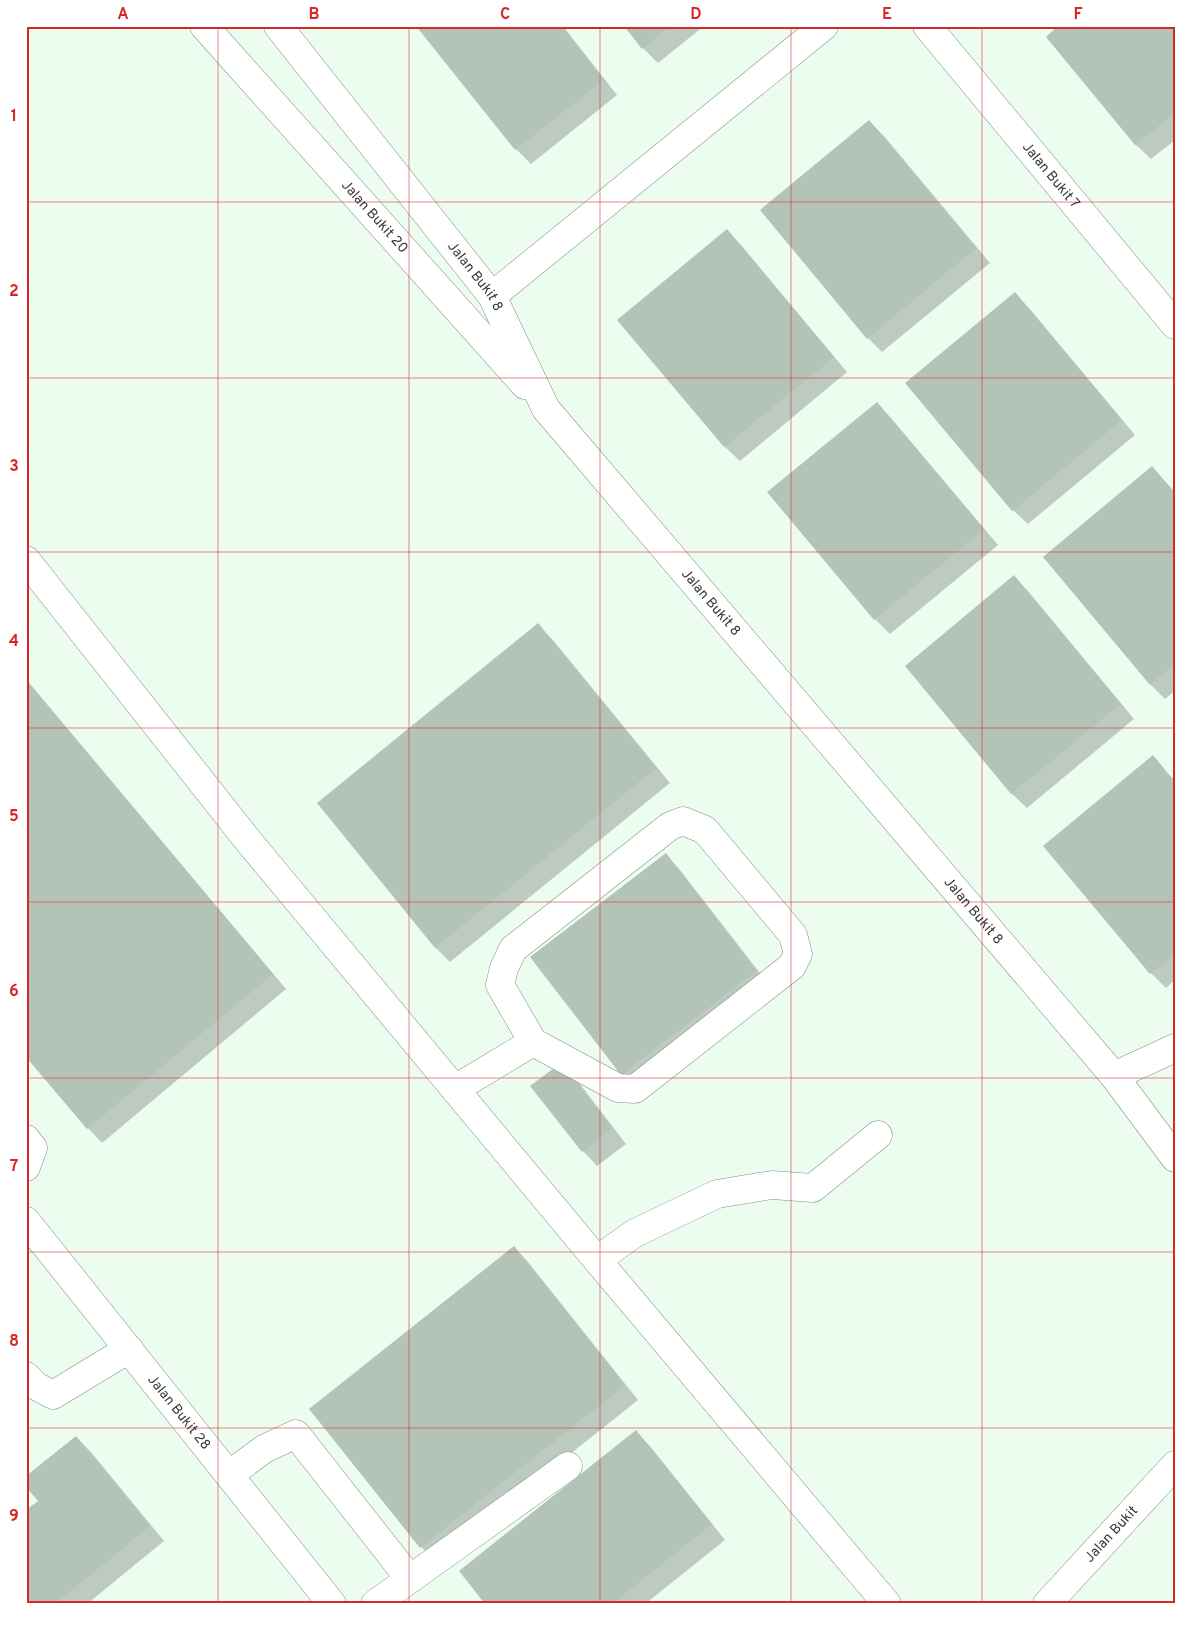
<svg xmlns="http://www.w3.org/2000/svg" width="1201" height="1630" viewBox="0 0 1201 1630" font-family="Overpass,sans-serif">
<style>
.shadow{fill:#0003}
.building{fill:#b4c3b7}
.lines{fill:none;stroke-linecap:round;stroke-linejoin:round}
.minor-casing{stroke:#829185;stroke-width:29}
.minor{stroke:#fff;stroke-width:28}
.grid{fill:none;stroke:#d62828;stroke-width:1;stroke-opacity:0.55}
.labels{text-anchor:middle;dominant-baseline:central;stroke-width:5;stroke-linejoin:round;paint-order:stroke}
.street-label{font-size:14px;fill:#333a35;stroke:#fff}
.neatline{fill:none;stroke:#d62828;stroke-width:2}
.grid-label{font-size:16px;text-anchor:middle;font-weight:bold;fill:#d62828}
</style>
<rect width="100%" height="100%" fill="#ecfdf0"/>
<!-- shadow -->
<path class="shadow" d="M418 26H563L617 95 531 164 516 149Z
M626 26H704L658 63 643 48Z
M1175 26V140L1151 159 1136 145 1047 37Z
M869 121 884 136 990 263 882 352 868 338Z
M727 230 741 245 847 372 740 461 725 447 619 320Z
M1015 294 1029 308 1135 435 1028 524 1013 510Z
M877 403 891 418 998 545 890 634 875 619 769 493Z
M1152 468 1175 492V691L1165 699 1150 684Z
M1014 577 1028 591 1134 719 1027 808 1012 794 907 666Z
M538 625 553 640 670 783 450 962 435 947Z
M26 679 286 989 102 1143 88 1128 26 1055Z
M1152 757 1175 781V980L1166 988 1151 973 1045 846Z
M666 855 680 870 770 986 636 1088 622 1074Z
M576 1079 626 1144 597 1166 583 1151 532 1086Z
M514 1247 528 1262 638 1400 436 1561 421 1547Z
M636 1432 650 1446 725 1540 645 1604H486Z
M76 1437 91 1452 164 1541 87 1604H26L40 1501Z"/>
<!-- building -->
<path class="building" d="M416 26H561L604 80 515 150Z
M624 26H671L642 49Z
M1058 26H1175V113L1135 145 1046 37Z
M869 120 976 248 867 339 760 210Z
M727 229 834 357 724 447 617 320Z
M1015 292 1122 420 1012 511 905 383Z
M877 402 984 529 874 620 767 492Z
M1152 466 1175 493V664L1150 685 1043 557Z
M1014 575 1121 704 1011 794 905 666Z
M538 623 656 768 435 948 317 803Z
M26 680 273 974 87 1129 26 1057Z
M1153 755 1175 782V954L1150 974 1043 846Z
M666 853 756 971 621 1075 530 957Z
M562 1062 612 1128 582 1152 530 1086Z
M514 1246 625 1385 420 1548 309 1409Z
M636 1430 712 1524 612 1604H485L459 1571Z
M76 1436 150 1526 55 1604H26V1510L38 1501 26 1487V1476Z"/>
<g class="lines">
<!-- minor casing -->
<g class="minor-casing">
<g id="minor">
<path id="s1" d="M204 26 525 385"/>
<path id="s2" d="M278 26 492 296 546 409 1114 1076 1175 1158"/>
<path id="s3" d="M927 26 1175 325"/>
<path d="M492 296 824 26"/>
<path d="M26 560 250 843 597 1260 887 1604"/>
<path d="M683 821 705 830 793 935 798 954 792 966 635 1089 618 1088 533 1042 500 985 504 968 513 949 670 826Z"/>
<path d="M1114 1076 1175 1048"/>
<path d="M455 1089 533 1042"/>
<path d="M26 1139 33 1148 26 1167"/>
<path id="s4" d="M26 1221 332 1604"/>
<path d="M597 1260 635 1233 717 1194 772 1185 813 1188 878 1135"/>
<path d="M26 1376 36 1386 53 1395 129 1349"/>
<path d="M229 1475 264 1449 296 1434 410 1579"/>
<path d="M375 1604 568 1466"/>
<path id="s5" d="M1047 1604 1175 1465"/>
</g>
</g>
<!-- minor -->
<use href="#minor" class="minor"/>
</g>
<!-- grid -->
<path class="grid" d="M218 26V1604M409 26V1604M600 26V1604M791 26V1604M982 26V1604M26 202H1175M26 378H1175M26 552H1175M26 728H1175M26 902H1175M26 1078H1175M26 1252H1175M26 1428H1175"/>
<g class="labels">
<!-- street labels -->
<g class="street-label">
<text stroke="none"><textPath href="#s3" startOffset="194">Jalan Bukit 7</textPath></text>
<text stroke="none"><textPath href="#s1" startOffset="256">Jalan Bukit 20</textPath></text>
<text stroke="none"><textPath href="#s2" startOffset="319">Jalan Bukit 8</textPath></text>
<text stroke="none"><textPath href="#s2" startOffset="724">Jalan Bukit 8</textPath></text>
<text stroke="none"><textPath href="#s2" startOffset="1129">Jalan Bukit 8</textPath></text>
<text stroke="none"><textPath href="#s4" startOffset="245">Jalan Bukit 28</textPath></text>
<text stroke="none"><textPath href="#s5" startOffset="95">Jalan Bukit</textPath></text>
</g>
</g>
<!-- border -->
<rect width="1201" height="1630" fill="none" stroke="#ffffff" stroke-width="55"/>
<rect x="28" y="28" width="1146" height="1574" class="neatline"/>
<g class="grid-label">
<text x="123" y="19">A</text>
<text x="314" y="19">B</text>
<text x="505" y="19">C</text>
<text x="696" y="19">D</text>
<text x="887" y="19">E</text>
<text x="1078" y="19">F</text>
<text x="14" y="121">1</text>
<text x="14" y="296">2</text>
<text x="14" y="471">3</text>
<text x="14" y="646">4</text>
<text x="14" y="821">5</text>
<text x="14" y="996">6</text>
<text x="14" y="1171">7</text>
<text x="14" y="1346">8</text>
<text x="14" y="1521">9</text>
</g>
</svg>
